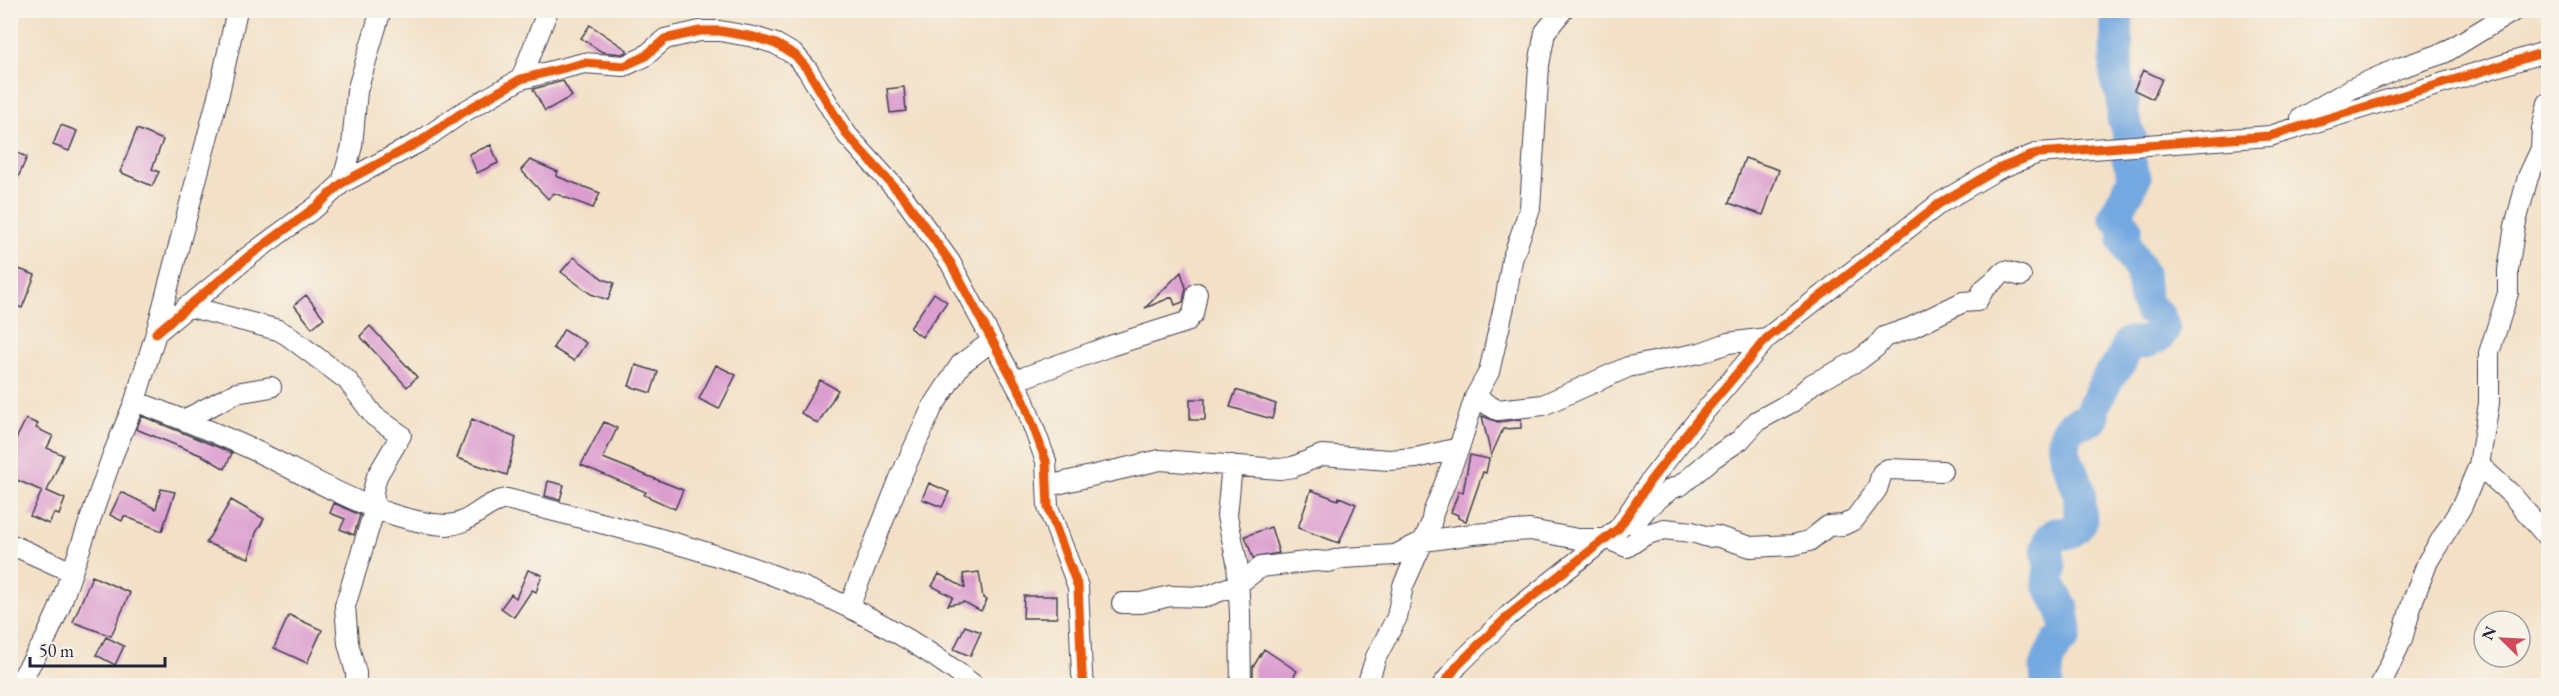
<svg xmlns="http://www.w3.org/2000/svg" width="2559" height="696" viewBox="0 0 2559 696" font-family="'EB Garamond',serif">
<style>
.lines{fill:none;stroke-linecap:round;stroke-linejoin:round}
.river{stroke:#73a8e0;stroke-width:33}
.building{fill:#db9ccf}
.minor-casing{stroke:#413e50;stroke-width:22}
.minor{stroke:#fff;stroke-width:20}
.cycleway-casing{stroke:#f7f3e8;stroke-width:13}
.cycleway{stroke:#e8590c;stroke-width:9}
</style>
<rect width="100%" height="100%" fill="#f7f3e8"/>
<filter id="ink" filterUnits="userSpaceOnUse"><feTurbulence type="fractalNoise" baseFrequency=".0167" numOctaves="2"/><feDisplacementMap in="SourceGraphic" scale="12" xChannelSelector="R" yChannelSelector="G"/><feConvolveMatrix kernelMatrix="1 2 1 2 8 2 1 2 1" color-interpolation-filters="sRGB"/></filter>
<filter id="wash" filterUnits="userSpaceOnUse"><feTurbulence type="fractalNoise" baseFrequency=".008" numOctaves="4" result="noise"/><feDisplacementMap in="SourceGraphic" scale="24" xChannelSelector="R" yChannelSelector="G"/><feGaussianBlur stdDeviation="1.35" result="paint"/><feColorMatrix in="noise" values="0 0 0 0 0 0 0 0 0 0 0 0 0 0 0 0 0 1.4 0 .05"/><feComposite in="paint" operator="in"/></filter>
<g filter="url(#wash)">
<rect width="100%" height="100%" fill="#f3e0c6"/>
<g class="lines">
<!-- river -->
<path class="river" d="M2047 686 2046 668 2049 658 2057 643 2065 637 2066 630 2063 610 2048 583 2050 567 2047 549 2051 538 2056 534C2069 534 2075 531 2081 521 2079 511 2081 502 2079 492 2075 474 2055 449 2068 430 2074 421 2084 423 2093 418V407L2097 399 2110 374 2120 363 2129 343C2144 343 2155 343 2164 329L2159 316 2149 309 2144 297 2142 274 2124 241 2126 228 2115 216 2135 177 2128 158 2130 137 2123 118V93L2117 84 2116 77 2117 10"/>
</g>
<g id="blocks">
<!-- building -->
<path class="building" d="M590 25 627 50V52L622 54 602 52 581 38Z
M2143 70 2162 79 2153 99 2134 90Z
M563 81 572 96 545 111 533 89Z
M904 87 906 111 890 113 887 89Z
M61 125 77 131 69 151 53 145Z
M137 129 163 140 152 169 159 172 152 186 120 172Z
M491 145 498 163 477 173 469 154Z
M10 150 27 157 10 196Z
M1745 158 1779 170 1763 215 1729 203Z
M530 160 558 172 556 176 600 193 593 208 554 193 548 199 521 170Z
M574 257 603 279 614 283 608 300 591 294 561 272Z
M19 269 35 275 22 308 10 303V291Z
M1181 272 1186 288 1183 302 1175 305 1172 297 1145 308Z
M934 293 947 302 922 337 910 328Z
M306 295 324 318 312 328 294 305Z
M370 326 417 377 407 387 360 336Z
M564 329 586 343 574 361 553 348Z
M636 365 658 372 651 393 629 386Z
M716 365 736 375 719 409 699 399Z
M820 380 838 390 818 424 801 413Z
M1236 390 1276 404 1272 419 1230 407Z
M1190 399H1205V420H1190Z
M142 416 232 453 225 469 203 456 136 429Z
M1482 416 1498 422 1521 419V428L1503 429 1491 456Z
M26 419 38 424 36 428 53 436 47 448 63 455 47 491 65 499 59 515 54 513 49 524 30 516 42 491 10 477V438L15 441Z
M472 419 516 438 507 475 457 458Z
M604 422 617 428 603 458 683 490 675 509 644 495 646 492 581 465Z
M1470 455 1489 459 1486 473 1483 472 1466 521 1458 518V515L1451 512 1459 491 1463 492Z
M548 481 564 485 560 500 545 496Z
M929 483 949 492 942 507 922 499Z
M161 489 175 492 162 531 124 516 122 521 110 515 121 492 156 509Z
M1311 490 1338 500 1339 497 1356 504 1339 543 1298 528Z
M231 500 264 519 256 533 249 558 206 543Z
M334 503 360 515 354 535 340 529 345 519 330 513Z
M1271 527 1279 553 1253 558 1245 536Z
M528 570 542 575 536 592 532 590 514 617 501 608 511 594 516 598Z
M979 572 983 598 987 600 981 611 964 602 948 605 953 597 932 586 939 574 965 588 963 574Z
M92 576 130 593 111 636 73 622Z
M1024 596H1057V618H1023Z
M289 615 322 630 307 663 274 648Z
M965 626 981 632 970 656 954 649Z
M106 637 124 646 115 665 96 655Z
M1264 649 1297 671 1288 686 1253 685V667Z"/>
</g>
</g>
<g filter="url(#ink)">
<use href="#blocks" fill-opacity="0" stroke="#413e50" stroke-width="1.5"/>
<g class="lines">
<!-- minor casing -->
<g class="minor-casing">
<path id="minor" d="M521 79 548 10
M2301 118 2353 88 2399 68 2444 53 2515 10
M342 183 352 146 357 91 381 10
M187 306 278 330 287 335 347 380 374 416 401 435 377 476 373 491 375 508 345 606 348 643 356 673V686
M156 333 249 256 317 206 342 183 421 141 460 114 521 79 584 63 624 66 644 57 665 39 700 31H720L754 37 776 44 795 55 807 69 847 135 904 198 950 262 1022 396 1046 461 1048 507 1078 587 1082 674 1085 686
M1014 381 1110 346 1186 322 1193 314 1197 293
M1475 397 1489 372 1505 302 1512 260 1530 208 1539 65 1545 32 1563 10
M135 401C176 417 218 433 258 452 314 479 381 521 445 525 470 526 483 502 507 499 670 541 840 577 975 686
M184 420 236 393 271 387
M1232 465 1227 516 1237 562 1240 613 1241 686
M2479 465 2512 495 2548 538
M1048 486 1160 460 1280 469 1293 467 1322 455 1389 460 1416 458 1459 448
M1634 524 1647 508 1671 489 1681 485 1713 458 1740 440 1757 421 1792 402 1812 384 1859 360 1876 347 1884 337 1910 328 1963 302 1977 301 1984 289 2005 271 2021 276
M10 544 72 572
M1122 603H1141L1170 596 1205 597 1238 584 1261 567 1315 561 1328 562 1343 558 1395 555 1424 541 1473 534 1530 530 1578 539H1608L1627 547 1645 535 1664 529 1692 532 1708 537 1716 536 1751 547 1793 545 1809 541 1828 526 1843 525 1854 520 1877 489 1882 473 1888 469 1942 471
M849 607 900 478 932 408 961 364 992 341
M17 686 45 640 59 609 112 457 135 401 156 333 219 93 237 10
M1367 686 1376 657 1397 617 1403 586 1431 524 1433 513 1459 448 1475 397 1497 410 1543 405 1628 367 1700 353 1728 343 1767 338
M1442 686 1458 665 1509 615 1619 528 1650 481 1700 417 1767 338 1940 203 1998 169 2038 153 2270 136 2548 51
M2380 686 2402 639 2413 600 2428 561 2462 506 2479 465 2489 403V353L2508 293V270L2515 226 2528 177 2541 149 2542 129 2548 103"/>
</g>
<!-- minor -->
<use href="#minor" class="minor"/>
<!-- cycleway casing -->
<g class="cycleway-casing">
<path id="cycleway" d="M156 333 249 256 317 206 342 183 421 141 460 114 521 79 584 63 624 66 644 57 665 39 700 31H720L754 37 776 44 795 55 807 69 847 135 904 198 950 262 1022 396 1046 461 1048 507 1078 587 1082 674 1085 686
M1442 686 1458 665 1509 615 1619 528 1650 481 1700 417 1767 338 1940 203 1998 169 2038 153 2270 136 2548 51"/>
</g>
<!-- cycleway -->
<use href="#cycleway" class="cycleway"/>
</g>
</g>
<!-- margin -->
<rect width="2559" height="696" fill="none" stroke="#f7f3e8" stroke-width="36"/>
<!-- north arrow -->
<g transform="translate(2502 639) rotate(294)"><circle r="28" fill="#f7f3e8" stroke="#a29fa3" stroke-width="1.5"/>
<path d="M0-4.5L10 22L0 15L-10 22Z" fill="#d1495b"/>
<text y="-9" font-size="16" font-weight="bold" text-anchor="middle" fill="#22223b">N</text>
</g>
<!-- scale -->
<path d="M30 657v9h135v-9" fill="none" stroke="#22223b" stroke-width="3"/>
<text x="39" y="657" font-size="18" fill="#22223b" stroke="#f7f3e8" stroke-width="4.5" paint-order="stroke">50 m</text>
</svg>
